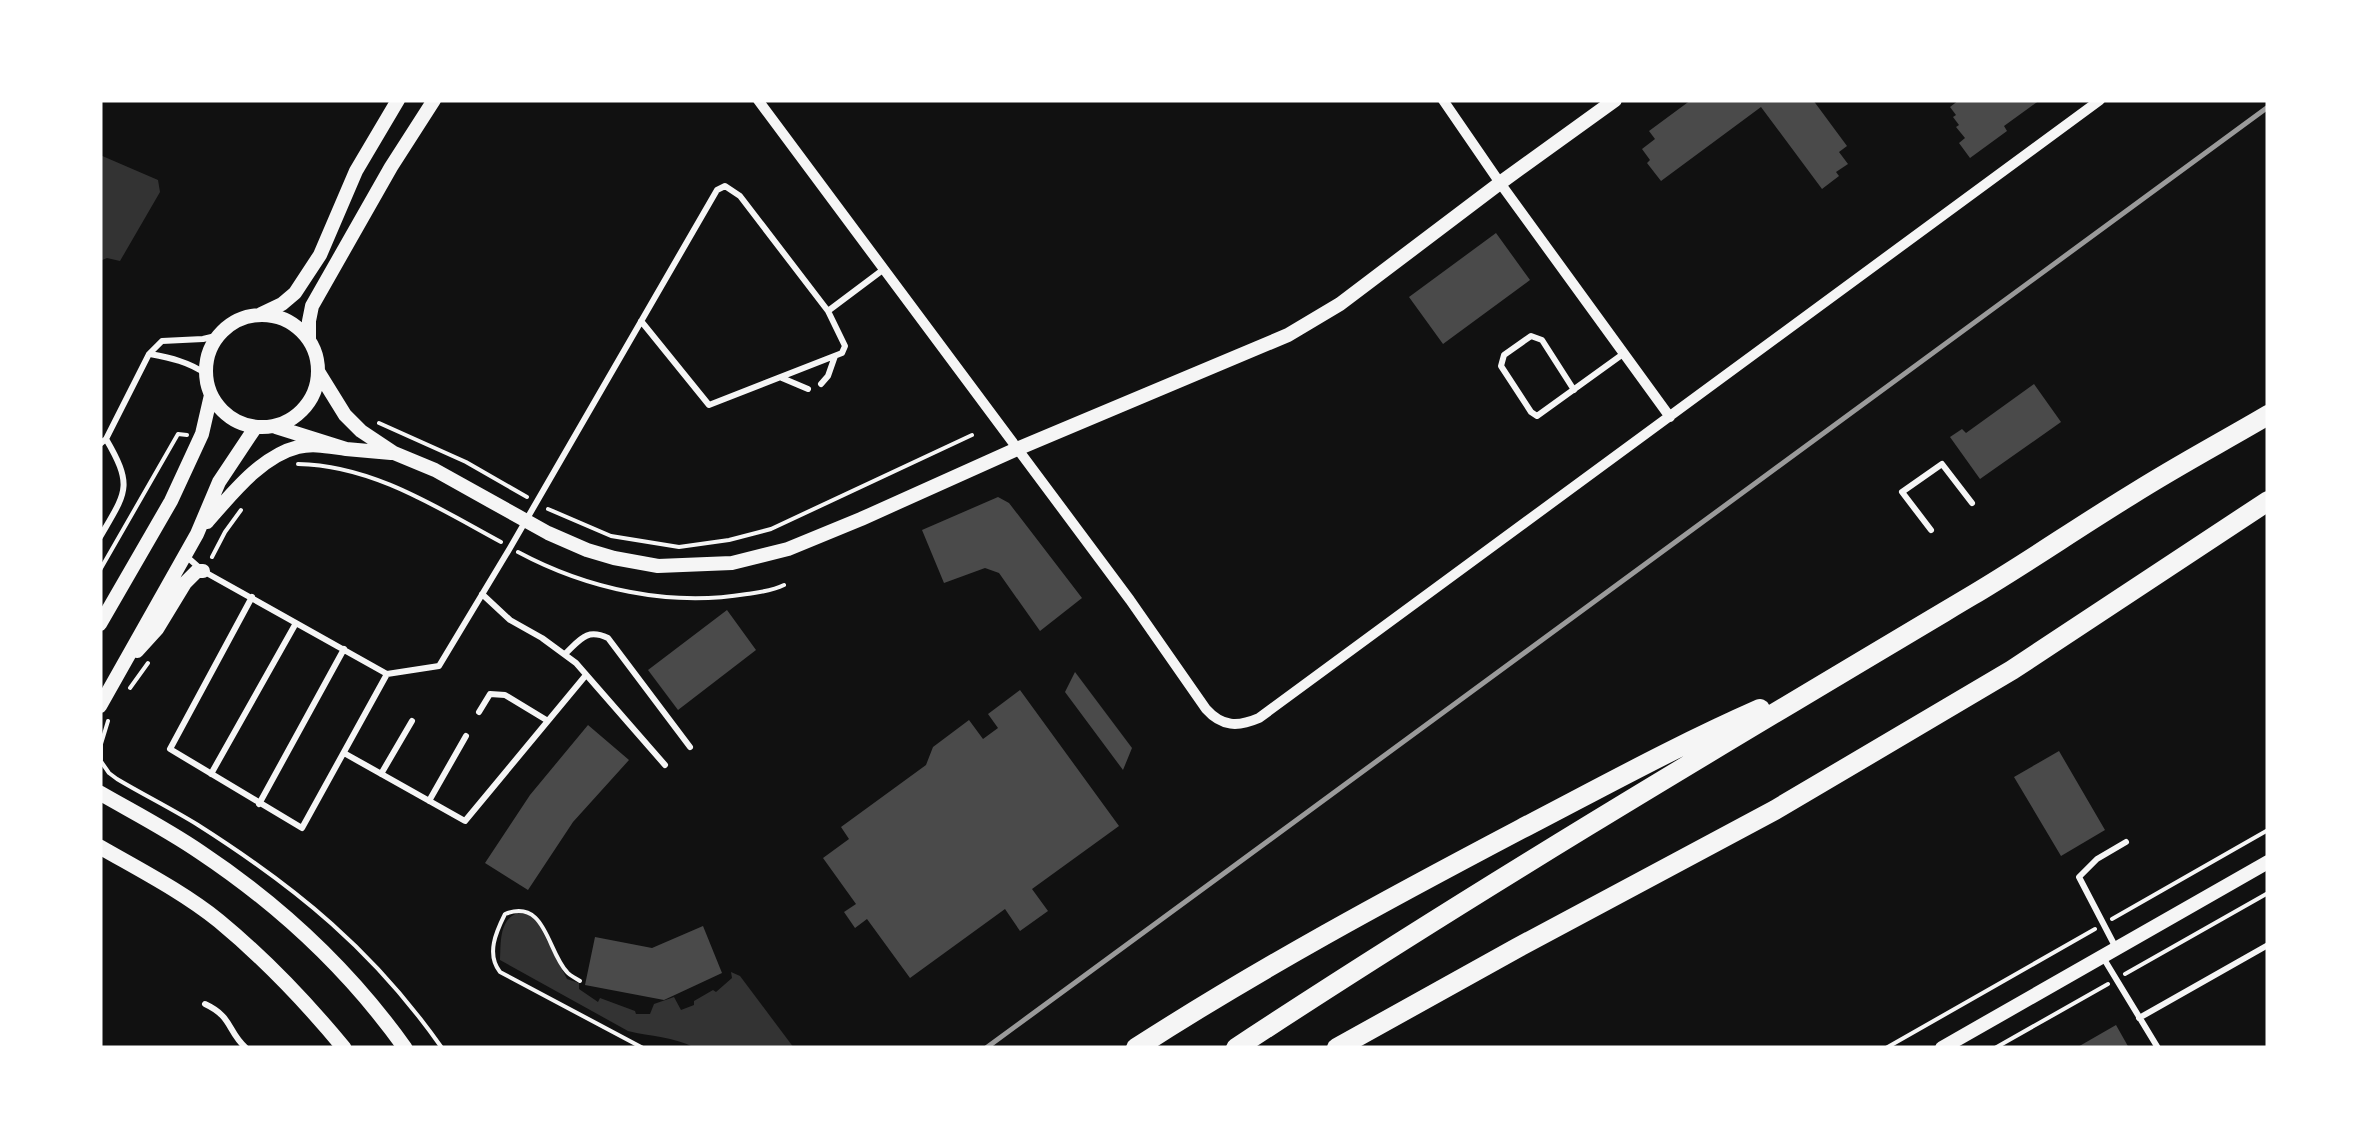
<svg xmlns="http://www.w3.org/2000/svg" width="2368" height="1148" viewBox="0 0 2368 1148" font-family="Lato,sans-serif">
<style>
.water{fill:#333}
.building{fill:#4a4a4a}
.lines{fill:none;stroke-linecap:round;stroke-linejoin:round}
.path{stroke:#f5f5f5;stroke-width:4}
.service{stroke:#f5f5f5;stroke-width:6}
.minor{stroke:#f5f5f5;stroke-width:10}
.tertiary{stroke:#f5f5f5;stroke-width:14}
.secondary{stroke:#f5f5f5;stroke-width:15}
.motorway{stroke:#f5f5f5;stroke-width:20}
.rail{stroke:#9a9a9a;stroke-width:5}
</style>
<rect width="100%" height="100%" fill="#111"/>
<!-- water -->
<path class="water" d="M100 155 158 180 160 192 120 261 107 258 100 261Z
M517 913H528L535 917 567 979 579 983V989L598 1002 600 998 635 1011 636 1014H650L654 1004 674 997 681 1010 694 1005V1001L713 990 716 992 732 978 731 972 740 976 794 1048H695C673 1036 651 1037 628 1031L500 960C501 942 499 921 517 913Z"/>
<!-- building -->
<path class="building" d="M1691 100H1813L1847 146 1839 152 1848 164 1836 172 1839 176 1822 189 1761 107 1661 181 1647 163 1650 160 1642 149 1655 139 1649 131Z
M1959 100H2040L2004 126 2007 131 1970 158 1959 143 1965 138 1956 127 1959 125 1953 117 1956 115 1950 107Z
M1496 233 1530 280 1443 344 1409 297Z
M2034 384 2061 422 1980 479 1950 437 1962 429 1966 433Z
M998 497 1009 503 1082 598 1040 631 999 573 985 568 944 583 922 530Z
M727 610 756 650 678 710 648 670Z
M1075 672 1132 748 1123 770 1065 692Z
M1020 690 1119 826 1032 889 1048 911 1020 931 1005 909 910 978 867 919 855 928 844 912 856 904 823 858 849 839 841 827 926 765 933 747 969 720 983 739 998 728 988 714Z
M588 725 629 760 573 822 528 890 485 863 530 795Z
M2059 751 2105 830 2061 856 2014 777Z
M703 926 722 973 664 1000 585 985 595 937 652 948Z
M2116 1025 2129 1048H2076Z"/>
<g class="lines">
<!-- path -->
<path class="path" d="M379 423 466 462 527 497
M298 464C372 465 438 508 501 542
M548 509 611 536 679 547 729 540 771 529 972 435
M518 552C587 589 669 607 747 594 760 592 772 591 784 585
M212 557 225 532 241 510
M100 570 178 434 187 435
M130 688 148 663
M100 760 109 773 117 779C144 795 172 809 198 825 297 888 374 951 442 1048
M101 760V744L108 721
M2112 919 2268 830
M2125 974 2268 893
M580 981C577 979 569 975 567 972 547 951 546 898 505 914 496 932 486 954 500 972L643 1048
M1886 1048 2095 929
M1995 1048 2108 984"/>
<!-- service -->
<path class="service" d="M641 321 709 405 842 353 845 346 828 311
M150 354C171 358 189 362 206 374
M782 378 808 389
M821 384 828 376 835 356
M1574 390 1542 340 1531 336 1504 355 1501 366 1531 412 1537 416 1623 354
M100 444 106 439 149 354 162 341 203 339 220 335
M1931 530 1902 492 1942 464 1972 503
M100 537C126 492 134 487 106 439
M186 556 203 571 387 674
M482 594 510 620 542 638 576 663 665 765
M252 597 170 749 302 828 387 674 439 666 510 548 717 190 725 186 740 196 828 311 884 269
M565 654C580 640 586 628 608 638L690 747
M479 712 490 694 505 695 548 721
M344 753 465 821 586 675
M211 774 296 623
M381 774 412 721
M429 801 466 736
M259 804 344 649
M2116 948 2079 877 2097 859 2126 842
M2104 959 2158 1048
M205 1004C233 1017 227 1031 246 1048
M2139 1018 2268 945"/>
<!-- minor -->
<path class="minor" d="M758 100 1130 600 1206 709C1222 727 1238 727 1259 718L2100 100
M1443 100 1500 183 1670 417"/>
<!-- tertiary -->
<path class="tertiary" d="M261 314 282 304 295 293 320 255 356 171 398 100
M206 371a56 56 0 1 1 112 0a56 56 0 1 1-112 0Z
M309 339V321L312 306 391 167 434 100
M319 373 345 415 361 431 394 453 435 470 548 533 587 550 614 558 658 566 732 563 788 549 861 519 1017 449 1288 335 1340 304 1500 183 1615 100
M276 427 346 449 391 453
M207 522C231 495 261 456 298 447 314 443 330 447 346 449
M100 624 171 501 202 434 211 395
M137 651 157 629 185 583 197 571H203
M100 706 197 534 219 482 255 428
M1942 1048 2268 862"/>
<!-- secondary -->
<path class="secondary" d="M100 793C133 812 168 830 200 852 278 904 350 971 405 1048
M100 847C140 870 183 892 219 921 265 959 306 1002 344 1048"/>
<!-- motorway -->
<path class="motorway" d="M1136 1048C1260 968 1390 898 1521 829 1600 788 1678 745 1760 709
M1236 1048C1476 890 1724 743 1971 596 2025 564 2077 528 2131 495 2175 467 2222 442 2268 415
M1337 1048 1517 948 1775 810 2012 670 2268 501"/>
<!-- rail -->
<path class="rail" d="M986 1048 2268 107"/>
</g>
<!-- border -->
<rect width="2368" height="1148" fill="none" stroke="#ffffff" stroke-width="205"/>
</svg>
